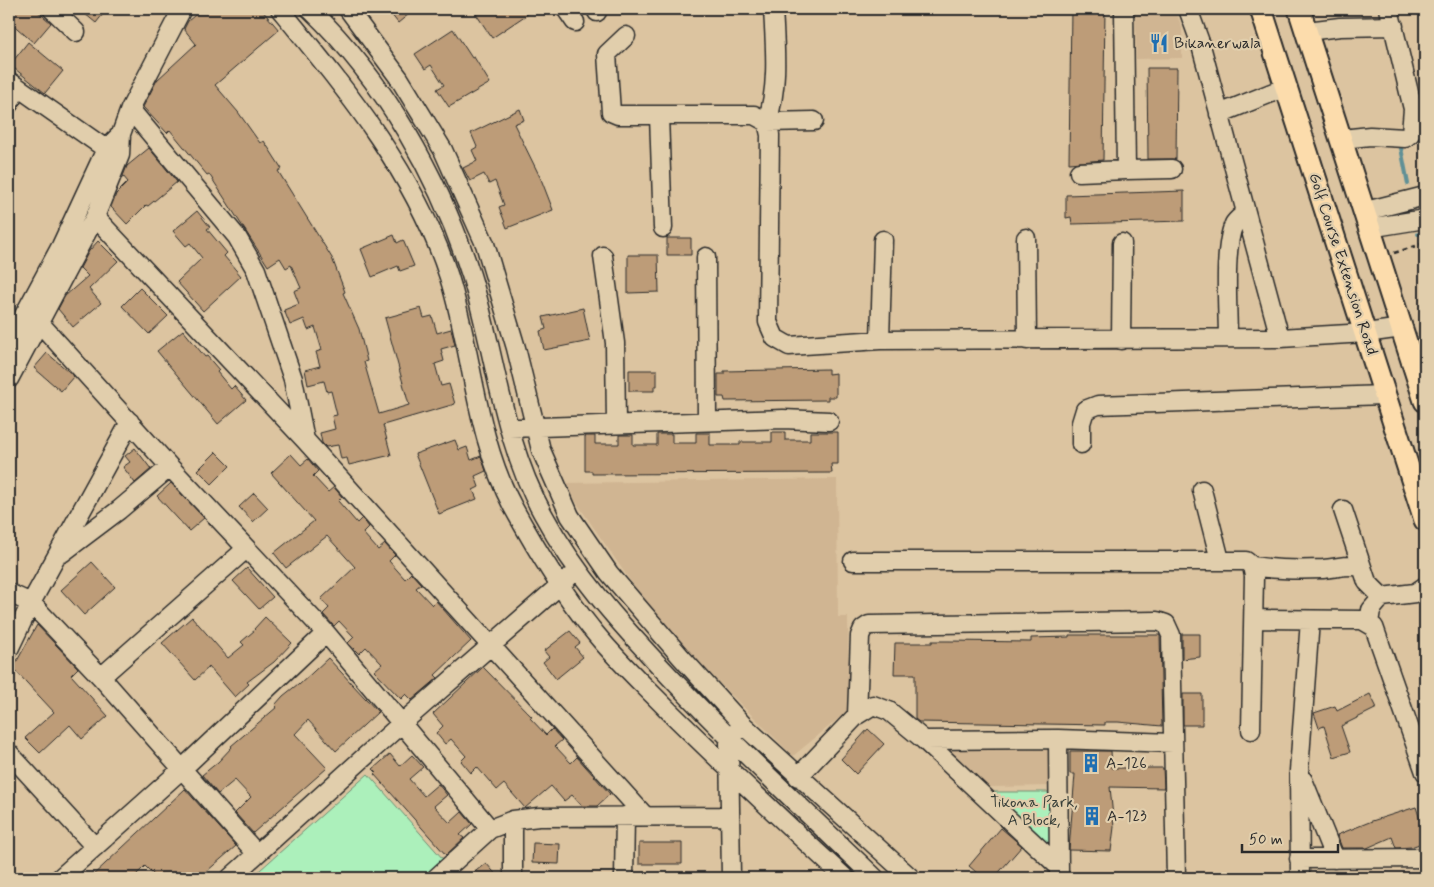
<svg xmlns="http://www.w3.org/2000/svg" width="1434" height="887" viewBox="0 0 1434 887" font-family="Mynerve,sans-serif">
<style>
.built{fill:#d0b592}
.green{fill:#acf0bb;stroke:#6c8e73}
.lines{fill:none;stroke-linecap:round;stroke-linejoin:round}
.stream{stroke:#609096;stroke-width:4}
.building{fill:#bd9c78;stroke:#2b2b2b}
.minor-casing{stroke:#2b2b2b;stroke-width:21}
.major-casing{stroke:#2b2b2b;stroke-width:25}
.path{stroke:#2b2b2b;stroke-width:2.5;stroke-dasharray:5 4;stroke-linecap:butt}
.minor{stroke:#e1ceac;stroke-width:18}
.major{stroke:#fcdcac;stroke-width:21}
.labels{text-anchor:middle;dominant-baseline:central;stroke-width:4.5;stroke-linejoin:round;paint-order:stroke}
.poi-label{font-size:16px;fill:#2b2b2b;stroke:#e1ceac;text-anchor:start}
.street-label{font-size:16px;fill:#2b2b2b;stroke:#e1ceac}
.park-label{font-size:16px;fill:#383f39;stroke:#e1ceac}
</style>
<rect width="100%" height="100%" fill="#dcc4a0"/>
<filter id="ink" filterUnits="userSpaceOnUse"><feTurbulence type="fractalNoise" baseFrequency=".02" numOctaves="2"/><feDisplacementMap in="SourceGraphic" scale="10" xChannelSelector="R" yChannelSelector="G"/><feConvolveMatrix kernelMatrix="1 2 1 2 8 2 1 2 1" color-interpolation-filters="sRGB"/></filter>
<g filter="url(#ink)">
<!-- built -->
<path class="built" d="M1135 9H1175L1182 28V58L1136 59Z
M837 479 838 617H848L849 710 793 756 675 639 638 592 563 483Z
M1053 749 1052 786 987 787 945 750Z"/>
<!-- green -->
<path class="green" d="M368 774 443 859 422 878H251Z
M985 792H1054L1056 859Z"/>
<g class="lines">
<!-- stream -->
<path class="stream" d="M1401 148 1408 184
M1418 234H1419"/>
</g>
<!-- building -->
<path class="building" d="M9 9H35L51 23 34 43 9 21Z
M79 9H107L96 23Z
M202 9H261L279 30 215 85 238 112 260 143 264 141 282 169 278 171 332 258 345 292 343 293 359 329 367 361 364 362 379 414 409 405 385 318 421 308 424 318 432 316 437 333 451 329 455 345 441 349 444 361 435 364 441 386 449 384 455 404 383 425 391 455 349 465 347 458 341 459 338 445 326 447 322 443 320 433 335 429 332 416 337 415 331 391 327 392 324 381 308 385 305 370 320 366 316 352 322 350 315 327 308 330 304 319 290 325 284 310 299 304 294 291 301 288 291 265 286 268 280 258 268 266 209 174 207 175 170 130 167 133 143 107 157 80 196 44 184 29 188 21Z
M387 9H415L398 23Z
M485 9H535L492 38 476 14Z
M1071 9H1105L1103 160 1069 163Z
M453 29 472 58 474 57 490 83 449 107 437 89 444 85 431 65 425 69 415 54Z
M28 42 63 71 45 93 10 65Z
M1147 68H1177L1176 159H1148Z
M520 109 524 120 514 124 541 179 553 210 507 228 499 207 504 205 495 181 489 184 484 174 470 181 463 168 477 161 472 150 477 147 471 133Z
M149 148 177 182 148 206 146 205 127 224 111 207 116 194 128 182 123 176 127 166Z
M1184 191V221L1072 224 1071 217 1066 218V195Z
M197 211 210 227 207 229 227 253 224 256 241 276 203 311 177 282 202 258 190 243 186 246 173 231Z
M394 235 397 243 403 240 414 266 400 271 398 266 372 277 361 249Z
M667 238H691V255H667Z
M98 241 118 261 89 289 101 303 73 327 58 309 65 296 88 276 80 268 89 251Z
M628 255H658L659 292 628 293Z
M140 288 168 316 149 334 122 306Z
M583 308 590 341 544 350 540 331 546 329 543 317Z
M183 330 205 357 207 356 219 370 217 372 231 389 234 386 246 400 218 424 157 351Z
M47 353 74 376 61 391 34 368Z
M828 369V374L836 373V397H828V400L725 401 724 397H718V374H724V371Z
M629 370H657V386H654V391H629Z
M772 432H785V440H810V432H838V464H831L832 473 592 474V471H585V436H595V444H619V435H633V445H657V434H672V443H696V433H710V445H740V442H772Z
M455 440 459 450 467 447 471 460 481 456 486 471 475 476 479 487 473 490 477 499 439 514 415 454Z
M135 448 151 469 135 483 123 467 130 462 125 456Z
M216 452 230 466 212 484 198 470Z
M291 454 301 465 308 459 318 471 313 476 328 492 334 487 342 497 338 501 357 523 362 518 369 527 363 533 378 550 385 544 395 555 389 561 405 579 411 573 421 584 416 588 432 605 436 601 471 641 435 675 438 678 412 700 406 694 401 699 374 671 382 664 366 647 359 654 348 643 354 637 339 621 334 626 323 614 329 608 321 599 355 567 327 536 286 568 274 553 314 521 271 473Z
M171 483 204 518 189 531 157 496Z
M254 493 268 508 253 522 239 507Z
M92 562 115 587 84 615 61 590Z
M247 568 273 597 259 609 233 581Z
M192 617 228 658 244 645 241 642 255 630 254 629 265 617 292 643 274 662 247 682 249 684 235 697 209 667 195 680 162 643Z
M37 625 78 668 71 675 108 716 82 739 70 725 40 753 25 738 54 712 13 668Z
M570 631 580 643 575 647 583 657 556 679 543 662 549 657 544 651Z
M1182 634H1200V657L1182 659Z
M1069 635H1160L1162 726 1118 722H1105V725L919 722 915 719V674H894L895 643H932V641H949L1031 642V638L1069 637Z
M328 658 378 712 336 751 308 720 295 734 327 768 253 833 235 813 251 797 235 780 218 794 202 775 218 762 232 747 231 746 277 707 275 705 283 696 298 684 299 685Z
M483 667 532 717 530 718 546 735 552 729 562 740 555 746 571 763 577 757 610 794 597 806H582L572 795 564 801 551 786 525 808 504 784 497 790 477 767 471 773 461 761 466 756 451 739 445 744 436 733 443 726 433 714Z
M1183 694H1202V725H1183Z
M1370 694 1377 708 1341 726 1350 752 1334 757 1324 726 1319 728 1314 713 1335 706 1337 711Z
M868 729 884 744 856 774 841 759Z
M1070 751H1111L1112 768H1163L1164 788 1110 787 1114 827 1111 851 1069 850 1075 774H1070Z
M390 754 400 766 412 755 423 767 409 779 424 796 438 784 447 795 434 806 450 823 462 812 472 824 460 835 464 838 446 855 374 774 376 772 373 769Z
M185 789 236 846 199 878H157L145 866 133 878H90Z
M1416 807 1425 835V842L1411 847 1396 848 1392 837 1367 848H1342L1337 835 1372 821Z
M1001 828 1022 846 994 878H983L969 866Z
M533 843 560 844 559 864 532 863Z
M639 843H682V864H639Z
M486 863 499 878H467Z"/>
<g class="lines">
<!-- minor casing -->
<g class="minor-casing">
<path id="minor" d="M52 9 76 32
M280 9C347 91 416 174 449 277 473 353 475 436 513 507 536 549 561 591 591 628 615 659 644 685 671 713 728 769 786 824 845 878
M310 9C385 81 439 177 471 275 496 355 502 440 543 514 576 576 622 626 670 677 736 747 806 812 875 878
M348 9 399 78 443 150 485 244 516 348 541 450 570 516 609 573 681 657 743 725 729 740 731 878
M566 9 575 22
M773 9C775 47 779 85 767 122L814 121
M1188 9 1200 42 1280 338
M597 12V9
M1307 31 1340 27 1394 26
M626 36 607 54 611 112 618 115H754L767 122 770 135 768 322 775 338 789 346 880 340 1280 338 1366 333 1402 328
M9 81 106 149
M9 104 17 88
M130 109 237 237 256 270 293 379 305 440
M1219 114 1286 87
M659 116 663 228
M1342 139 1370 136 1405 138 1411 133 1413 109 1389 9
M1126 170 1172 169
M1079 172 1126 170 1124 9
M1366 211 1425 196
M95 217 305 440 645 816
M1369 228 1425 219
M1026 238 1027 340
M603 256 615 343 616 424
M706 257 707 421
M27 309 170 467 326 633 490 829
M1228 338C1228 310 1223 249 1234 224 1236 220 1242 216 1245 213
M880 340 883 240
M1121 340 1122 243
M9 343 61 246 106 149 121 134
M9 379 95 217 120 155 121 134 130 109 182 9
M509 428 783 419 829 421
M1081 444V423L1085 410 1098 405 1384 395
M1202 490 1220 560
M1343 510 1367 582 1382 597
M62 553 119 510 170 467
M853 561H1246L1252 566 1254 576 1251 730
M1252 566C1276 570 1299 570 1323 569 1338 568 1346 564 1362 567
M9 593 31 603 101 677 256 853
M1254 619 1362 620 1374 627 1425 772
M1369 623 1371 610 1382 597 1415 593 1425 586
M9 649 31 603 130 422
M101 677 246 549
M743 725 911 878
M1058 739 1059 873
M924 740 1058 739 1173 743
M9 753 95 847
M798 777 857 715
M1303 780 1335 859
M513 820V878
M1299 859 1425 858
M1059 867 924 740 889 711 873 705 857 715 860 636 863 629 869 625 1157 621 1166 624 1171 635 1176 878
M60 878 181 770 326 633
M230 878 401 724 568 578
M436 878 490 829 513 820 539 817 730 816
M624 878 625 816
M1300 878 1299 771 1310 620"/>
</g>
<!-- major casing -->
<g class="major-casing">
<path id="major" d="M1261 9 1425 520
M1299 9 1425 401"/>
</g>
<!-- path -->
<path class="path" d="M1394 253 1425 243"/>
<!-- minor -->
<use href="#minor" class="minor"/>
<!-- major -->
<use href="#major" class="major"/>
</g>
</g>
<!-- icons -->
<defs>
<g id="restaurant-bare" transform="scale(1.5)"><path d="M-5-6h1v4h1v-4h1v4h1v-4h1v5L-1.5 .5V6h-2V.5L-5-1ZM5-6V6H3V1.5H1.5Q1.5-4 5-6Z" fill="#1f6fb2" stroke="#e1ceac" stroke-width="2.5" paint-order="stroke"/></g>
<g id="building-bare" transform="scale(1.5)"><path d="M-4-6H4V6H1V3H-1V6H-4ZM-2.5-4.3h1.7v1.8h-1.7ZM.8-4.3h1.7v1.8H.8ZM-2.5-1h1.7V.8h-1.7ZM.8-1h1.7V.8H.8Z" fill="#1f6fb2" stroke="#e1ceac" stroke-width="2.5" paint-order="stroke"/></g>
</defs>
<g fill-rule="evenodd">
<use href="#restaurant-bare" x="1159" y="43"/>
<use href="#building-bare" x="1091" y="763"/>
<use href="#building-bare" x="1092" y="816"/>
</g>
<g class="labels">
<!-- poi labels -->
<g class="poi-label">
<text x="1174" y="43">Bikanerwala</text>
<text x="1106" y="763">A-126</text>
<text x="1107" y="816">A-123</text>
</g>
<!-- street labels -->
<g class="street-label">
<text transform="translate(1343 264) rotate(72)">Golf Course Extension Road</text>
</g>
<!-- park labels -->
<g class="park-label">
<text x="1034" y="802">Tikona Park,<tspan x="1034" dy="18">A Block,</tspan></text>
</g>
</g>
<!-- margin -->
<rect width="1434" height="887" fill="none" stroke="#e1ceac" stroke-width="30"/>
<rect x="15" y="15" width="1404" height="857" fill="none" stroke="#2b2b2b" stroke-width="2" filter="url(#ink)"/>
<!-- scale -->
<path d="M1242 844v8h96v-8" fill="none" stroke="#2b2b2b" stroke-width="2.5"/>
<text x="1249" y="844" font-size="15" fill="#2b2b2b" stroke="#e1ceac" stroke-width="4" paint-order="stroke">50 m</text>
</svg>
